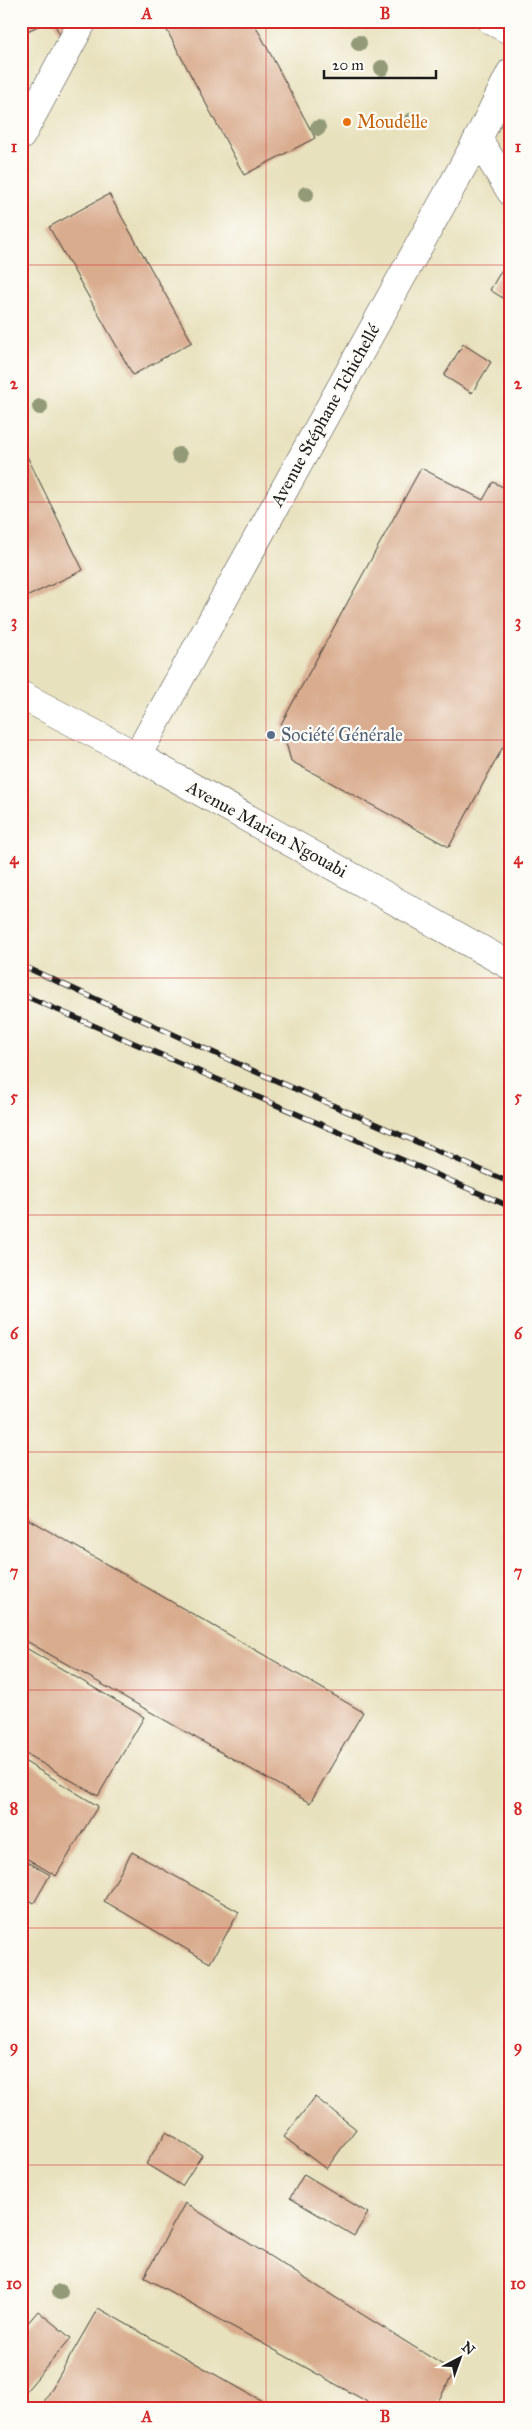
<svg xmlns="http://www.w3.org/2000/svg" width="532" height="2430" viewBox="0 0 532 2430" font-family="'IM FELL Great Primer',serif">
<style>
.building{fill:#d9ac8e}
.lines{fill:none;stroke-linecap:round;stroke-linejoin:round}
.minor-casing{stroke:#3b3a34;stroke-width:29}
.highway-casing{stroke:#3b3a34;stroke-width:29}
.minor{stroke:#fff;stroke-width:28}
.highway{stroke:#fff;stroke-width:28}
.rail-casing{stroke:#1c1c1c;stroke-width:5.5}
.rail{stroke:#fdfcf7;stroke-width:4;stroke-dasharray:11;stroke-linecap:butt}
.tree{fill:#929a78}
.grid{fill:none;stroke:#d62828;stroke-width:1;stroke-opacity:0.55}
.food-dot{fill:#e8710a;stroke:#fdfcf7;stroke-width:2}
.service-dot{fill:#5c6f8a;stroke:#fdfcf7;stroke-width:2}
.labels{text-anchor:middle;dominant-baseline:central;stroke-width:4.5;stroke-linejoin:round;paint-order:stroke}
.food-label{font-size:18px;fill:#c56008;stroke:#fdfcf7;text-anchor:start}
.street-label{font-size:18px;fill:#1c1c1c;stroke:#fdfcf7}
.service-label{font-size:18px;fill:#4e5e75;stroke:#fdfcf7;text-anchor:start}
.neatline{fill:none;stroke:#d62828;stroke-width:2}
.grid-label{font-size:16px;text-anchor:middle;font-weight:bold;fill:#d62828}
</style>
<rect width="100%" height="100%" fill="#fdfcf7"/>
<filter id="ink" filterUnits="userSpaceOnUse"><feTurbulence type="fractalNoise" baseFrequency=".02" numOctaves="2"/><feDisplacementMap in="SourceGraphic" scale="10" xChannelSelector="R" yChannelSelector="G"/><feConvolveMatrix kernelMatrix="1 2 1 2 8 2 1 2 1" color-interpolation-filters="sRGB"/></filter>
<filter id="wash" filterUnits="userSpaceOnUse"><feTurbulence type="fractalNoise" baseFrequency=".0096" numOctaves="4" result="noise"/><feDisplacementMap in="SourceGraphic" scale="20" xChannelSelector="R" yChannelSelector="G"/><feGaussianBlur stdDeviation="1.12" result="paint"/><feColorMatrix in="noise" values="0 0 0 0 0 0 0 0 0 0 0 0 0 0 0 0 0 1.4 0 .05"/><feComposite in="paint" operator="in"/></filter>
<g filter="url(#wash)">
<rect width="100%" height="100%" fill="#e8e1bd"/>
<g id="blocks">
<!-- building -->
<path class="building" d="M21 21H38L40 25 21 34Z
M53 21H77L64 43Z
M166 21H253L315 138 244 175 163 23Z
M109 194 192 342 133 375 49 227Z
M511 254V303L490 290Z
M463 344 491 362 472 393 444 376Z
M21 444 83 570 22 599 21 598Z
M421 468 483 500 493 482 511 491V732L449 847 291 761 281 724Z
M21 1515 363 1712 310 1803 21 1638Z
M21 1645 144 1717 98 1796 21 1751Z
M21 1759 98 1806 56 1876 21 1855Z
M132 1852 239 1912 210 1963 104 1901Z
M21 1858 50 1875 34 1903 21 1895Z
M315 2097 356 2129 326 2169 284 2137Z
M166 2132 202 2155 182 2186 146 2164Z
M304 2174 368 2213 354 2236 290 2198Z
M185 2203 454 2372 434 2409H380L144 2277Z
M98 2308 276 2409H40Z
M38 2311 71 2338 21 2397V2331Z"/>
</g>
</g>
<g filter="url(#ink)">
<use href="#blocks" fill-opacity="0" stroke="#3b3a34" stroke-width="1"/>
<g class="lines">
<!-- minor casing -->
<g class="minor-casing">
<path id="minor" d="M492 21 511 31
M21 136 83 21
M478 139 511 192
M137 756 511 966"/>
</g>
<!-- highway casing -->
<g class="highway-casing">
<path id="highway" d="M21 695 137 756 478 139 511 72"/>
</g>
<!-- minor -->
<use href="#minor" class="minor"/>
<!-- highway -->
<use href="#highway" class="highway"/>
<!-- rail casing -->
<g class="rail-casing">
<path id="rail" d="M21 965 254 1071 511 1183
M21 994 511 1207"/>
</g>
<!-- rail -->
<use href="#rail" class="rail"/>
</g>
<!-- trees -->
<g class="tree">
<circle cx="359" cy="43" r="8"/>
<circle cx="382" cy="68" r="8"/>
<circle cx="411" cy="121" r="8"/>
<circle cx="318" cy="128" r="8"/>
<circle cx="306" cy="194" r="8"/>
<circle cx="40" cy="407" r="8"/>
<circle cx="179" cy="455" r="8"/>
<circle cx="60" cy="2292" r="8"/>
</g>
</g>
<!-- grid -->
<path class="grid" d="M266 21V2409M21 265H511M21 502H511M21 740H511M21 978H511M21 1215H511M21 1452H511M21 1690H511M21 1928H511M21 2165H511"/>
<!-- markers -->
<circle class="food-dot" cx="347" cy="122" r="5"/>
<circle class="service-dot" cx="271" cy="735" r="5"/>
<g class="labels">
<!-- food labels -->
<g class="food-label">
<text x="357" y="122">Moudelle</text>
</g>
<!-- street labels -->
<g class="street-label">
<text transform="translate(325 415) rotate(-61)">Avenue Stéphane Tchichellé</text>
<text transform="translate(267 829) rotate(29)">Avenue Marien Ngouabi</text>
</g>
<!-- service labels -->
<g class="service-label">
<text x="281" y="735">Société Générale</text>
</g>
</g>
<!-- margin -->
<rect width="532" height="2430" fill="none" stroke="#fdfcf7" stroke-width="55"/>
<!-- north arrow -->
<g transform="translate(460 2358) rotate(41)" stroke="#fdfcf7" stroke-width="4" paint-order="stroke">
<path d="M0-4L9 19L0 12L-9 19Z" fill="#1c1c1c"/>
<text y="-8" font-size="14" font-weight="bold" text-anchor="middle" fill="#1c1c1c">N</text>
</g>
<!-- scale -->
<path d="M324 70v8h112v-8" fill="none" stroke="#1c1c1c" stroke-width="2.5"/>
<text x="332" y="70" font-size="15" fill="#1c1c1c" stroke="#fdfcf7" stroke-width="4" paint-order="stroke">20 m</text>
<rect x="28" y="28" width="476" height="2374" class="neatline"/>
<g class="grid-label">
<text x="147" y="19">A</text>
<text x="385" y="19">B</text>
<text x="14" y="152">1</text>
<text x="518" y="152">1</text>
<text x="14" y="389">2</text>
<text x="518" y="389">2</text>
<text x="14" y="627">3</text>
<text x="518" y="627">3</text>
<text x="14" y="864">4</text>
<text x="518" y="864">4</text>
<text x="14" y="1102">5</text>
<text x="518" y="1102">5</text>
<text x="14" y="1339">6</text>
<text x="518" y="1339">6</text>
<text x="14" y="1577">7</text>
<text x="518" y="1577">7</text>
<text x="14" y="1814">8</text>
<text x="518" y="1814">8</text>
<text x="14" y="2052">9</text>
<text x="518" y="2052">9</text>
<text x="14" y="2289">10</text>
<text x="518" y="2289">10</text>
<text x="147" y="2422">A</text>
<text x="385" y="2422">B</text>
</g>
</svg>
